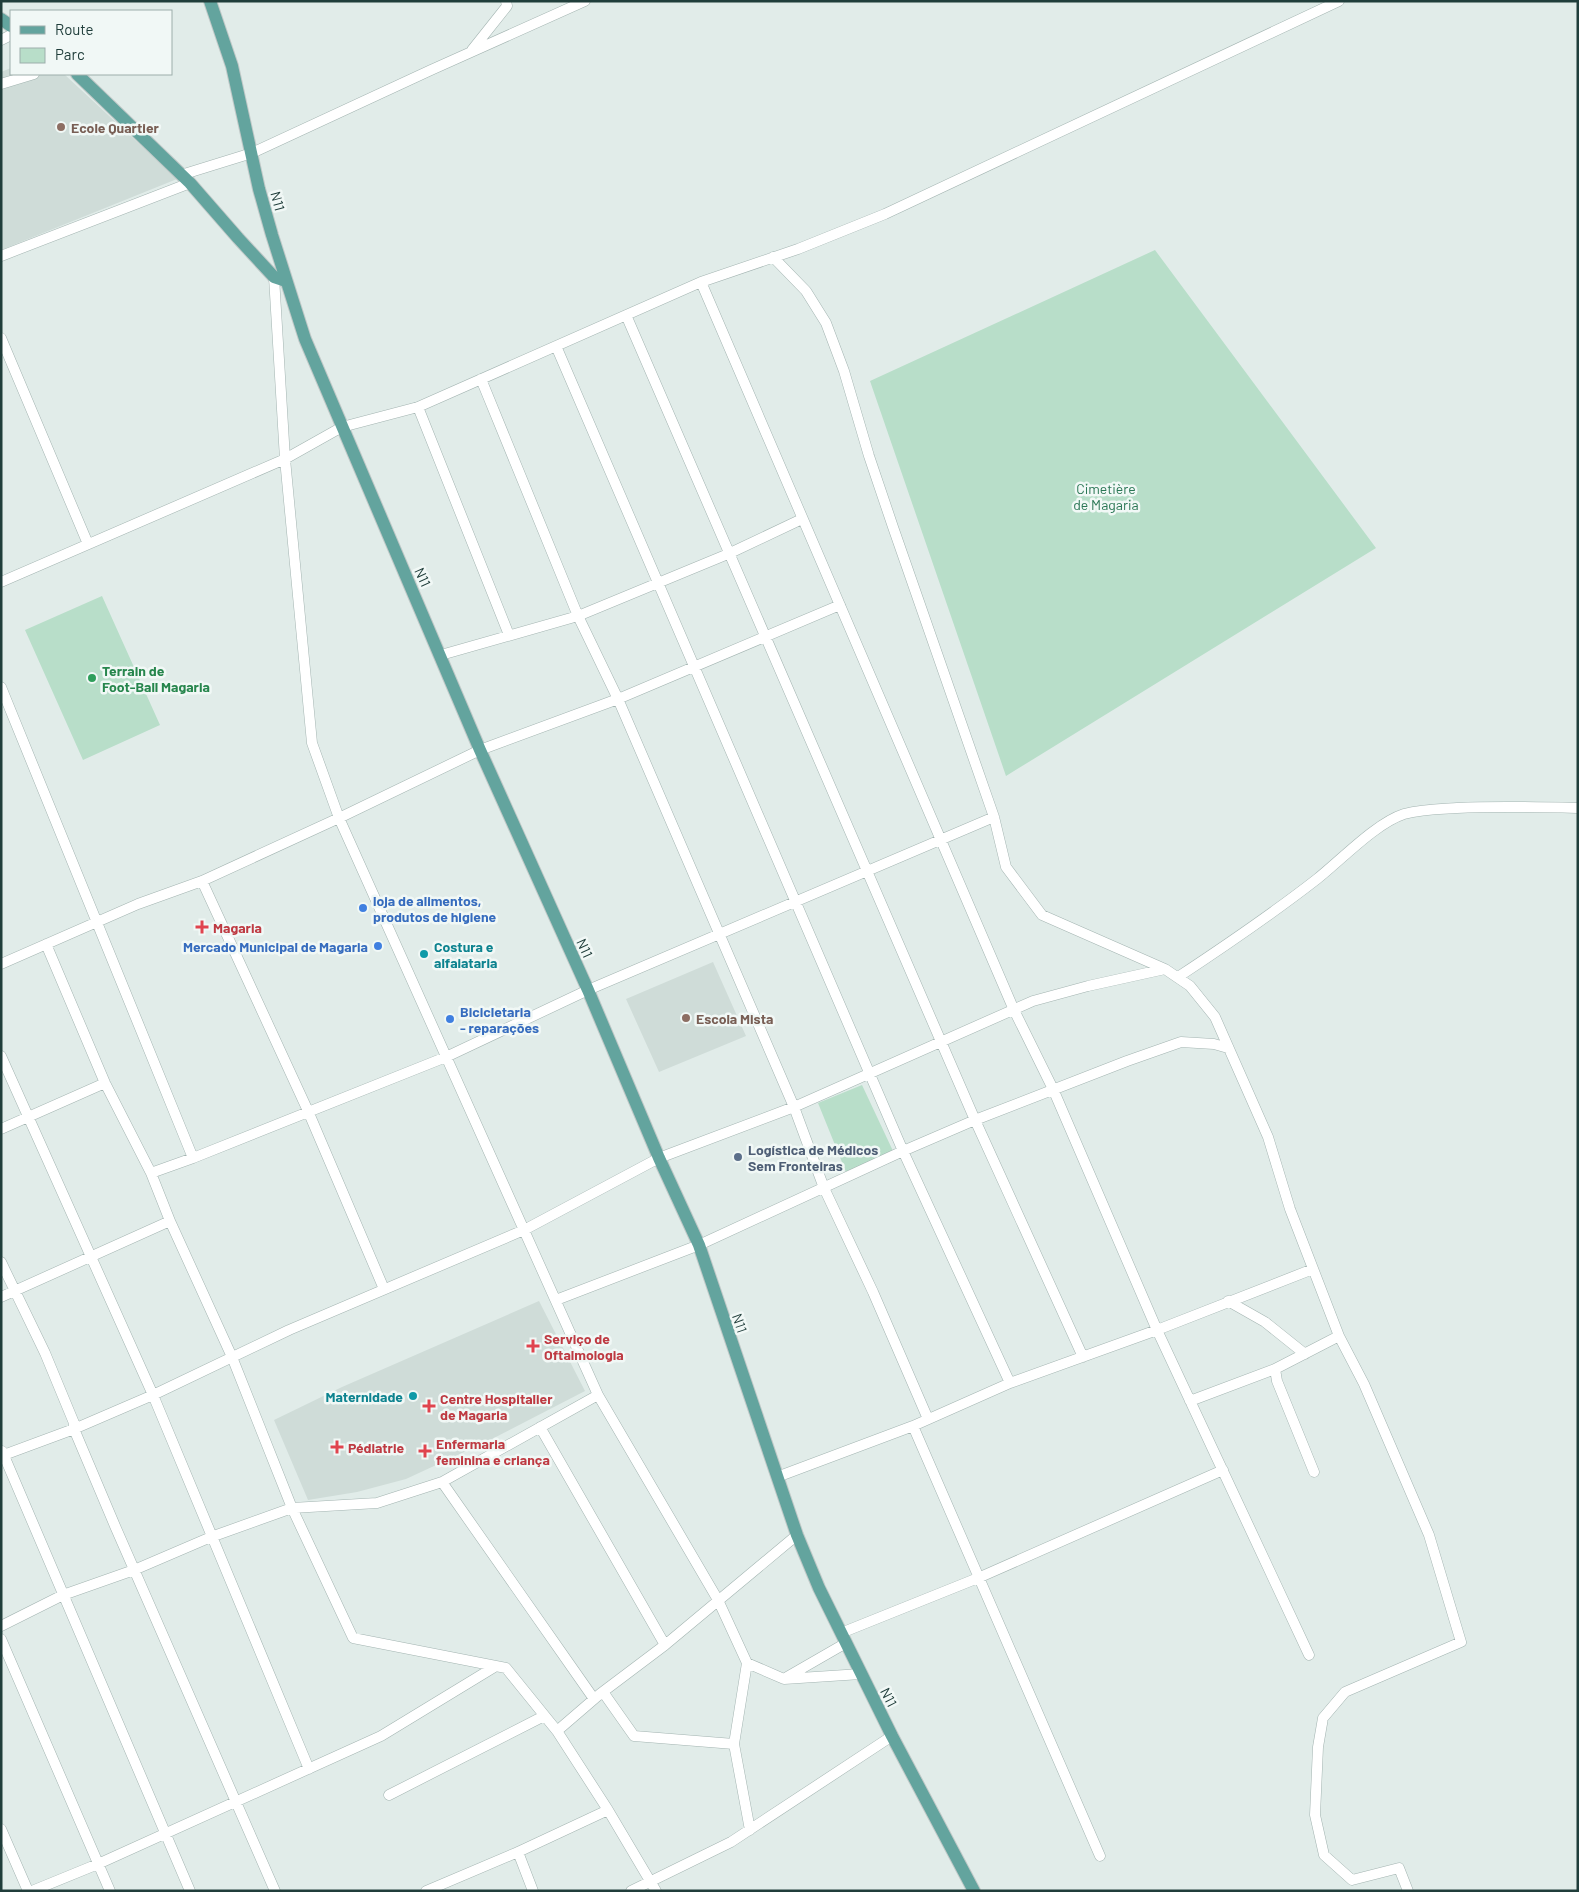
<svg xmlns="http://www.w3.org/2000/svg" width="1579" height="1892" viewBox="0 0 1579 1892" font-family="Barlow,sans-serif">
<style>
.built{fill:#cfdcd8}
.green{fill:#b8dec9}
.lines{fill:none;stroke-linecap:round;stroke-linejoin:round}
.minor-casing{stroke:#a3b4b1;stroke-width:11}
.major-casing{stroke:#c1c9c8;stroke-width:14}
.minor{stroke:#fff;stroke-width:10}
.major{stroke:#63a49e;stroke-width:12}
.education-dot{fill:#8d6e63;stroke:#f1f8f6;stroke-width:2}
.leisure-dot{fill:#2e9e5b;stroke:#f1f8f6;stroke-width:2}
.shop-dot{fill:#3f7fe0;stroke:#f1f8f6;stroke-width:2}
.health-dot{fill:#e0444e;stroke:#f1f8f6;stroke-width:2}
.culture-dot{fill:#0f9aa8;stroke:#f1f8f6;stroke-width:2}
.service-dot{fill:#5c6f8a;stroke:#f1f8f6;stroke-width:2}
.labels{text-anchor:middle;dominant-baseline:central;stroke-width:5;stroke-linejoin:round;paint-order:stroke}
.education-label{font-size:14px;font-weight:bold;fill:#785e54;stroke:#f1f8f6;text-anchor:start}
.street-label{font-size:14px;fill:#203e3b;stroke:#f1f8f6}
.park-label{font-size:14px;fill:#297654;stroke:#f1f8f6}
.leisure-label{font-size:14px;font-weight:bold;fill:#27864d;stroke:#f1f8f6;text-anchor:start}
.shop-label{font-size:14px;font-weight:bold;fill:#366cbe;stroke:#f1f8f6;text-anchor:start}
.health-label{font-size:14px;font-weight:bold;fill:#be3a42;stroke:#f1f8f6;text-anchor:start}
.culture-label{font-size:14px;font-weight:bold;fill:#0d838f;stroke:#f1f8f6;text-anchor:start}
.service-label{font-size:14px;font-weight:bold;fill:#4e5e75;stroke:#f1f8f6;text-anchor:start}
</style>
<rect width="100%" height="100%" fill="#e1ece9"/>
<!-- built -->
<path class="built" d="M11 68V74H64L177 179 1 250V72Z
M713 962 746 1036 659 1072 626 999Z
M539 1301 585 1391 490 1440 406 1479 357 1492 308 1500 274 1420 342 1387Z"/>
<!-- green -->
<path class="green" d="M1155 250 1376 548 1006 776 870 381Z
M102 596 160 725 83 760 25 630Z
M862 1085 893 1151 846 1172 818 1103Z"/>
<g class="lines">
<!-- minor casing -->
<g class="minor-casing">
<path id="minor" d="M1 40 11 35
M472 50 507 6 506 1
M1 84 34 74
M181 175 252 153 431 70 585 1
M1 256 190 183
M773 257 806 291 826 323 844 371 869 456 893 527 994 817 1006 867 1042 915 1165 969 1190 986 1215 1017 1268 1137 1290 1209 1339 1336 1364 1384 1429 1535 1461 1642 1345 1692 1323 1718 1318 1747 1315 1815 1324 1855 1352 1880 1399 1868 1408 1891
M274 277 285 459 312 743 339 818 598 1395 718 1600 747 1663 784 1679 861 1674
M701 282 1014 1010 1053 1089 1157 1330 1309 1655
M626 315 975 1120 1083 1357
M1 338 88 544
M556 346 903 1151 1010 1383
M481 379 578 616 618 699 794 1107 824 1188 873 1292 928 1419
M418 407 509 635
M1 582 285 459 342 427 418 407 701 282 798 249 885 214 1339 1
M441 655 578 616 728 554 802 519
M1 687 193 1158 446 1057 588 990 994 817
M202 881 308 1111 384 1289
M1 964 138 904 202 881 339 818 480 750 618 699 840 605
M1178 977C1225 946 1272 914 1317 879 1341 860 1376 823 1404 814 1422 809 1439 809 1457 808 1497 806 1537 807 1578 808
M1 1056 153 1395 309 1769
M1 1129 105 1083
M151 1173 193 1158
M1 1262 45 1353 74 1423V1429L115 1526 275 1891
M1 1297 170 1221
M556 1300 699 1245 903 1151 975 1120 1127 1061 1181 1042 1214 1044 1228 1048
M1228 1301 1265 1322 1305 1354
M1275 1369 1277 1381 1314 1472
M1190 1401 1275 1369 1339 1336
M913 1426 1100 1856
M540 1427 665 1645
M2 1451 190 1891
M1 1456 74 1429 153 1395 289 1330 524 1230 659 1158 794 1107 1033 1001 1088 986 1165 969
M777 1477 913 1426 1010 1383 1157 1330 1313 1269
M442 1482 594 1699
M1 1626 63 1595 134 1570 211 1537 292 1508 232 1357 170 1221 151 1173 105 1083 46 944
M841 1633 978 1578 1223 1470
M1 1639 110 1891
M787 1677 846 1643
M603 1692 634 1736 734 1744 750 1830
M557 1731 506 1668 353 1638 292 1508 377 1503 442 1482 598 1395
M734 1744 747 1663
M389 1795 544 1716
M1 1829 28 1891
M518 1852 533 1891
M32 1891 98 1864 381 1736 496 1666
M426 1891 518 1852 608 1810
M631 1891 731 1842 892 1736
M656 1891 608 1810 557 1731 600 1694 665 1645 797 1535"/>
</g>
<!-- major casing -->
<g class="major-casing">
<path id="major" d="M210 1 232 66 259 189 272 235 305 339 480 750 588 990 659 1158 699 1245 797 1535 819 1588 892 1736 974 1891
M1 19 11 26
M77 74 190 183 238 238 274 277 286 281"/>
</g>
<!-- minor -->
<use href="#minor" class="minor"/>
<!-- major -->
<use href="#major" class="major"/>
</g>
<!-- markers -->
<g class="education-dot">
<circle cx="61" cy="127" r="5"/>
<circle cx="686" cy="1018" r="5"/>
</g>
<circle class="leisure-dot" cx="92" cy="678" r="5"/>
<g class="shop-dot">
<circle cx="363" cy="908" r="5"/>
<circle cx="378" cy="946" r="5"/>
<circle cx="450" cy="1019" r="5"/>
</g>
<g class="health-dot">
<path d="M199.5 919.5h5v5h5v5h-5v5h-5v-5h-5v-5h5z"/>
<path d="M530.5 1338.5h5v5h5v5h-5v5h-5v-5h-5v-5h5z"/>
<path d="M426.5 1398.5h5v5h5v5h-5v5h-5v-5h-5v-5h5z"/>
<path d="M334.5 1439.5h5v5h5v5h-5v5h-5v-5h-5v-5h5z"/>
<path d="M422.5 1443.5h5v5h5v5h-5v5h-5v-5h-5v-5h5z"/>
</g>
<g class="culture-dot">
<circle cx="424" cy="954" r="5"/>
<circle cx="413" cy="1396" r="5"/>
</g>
<circle class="service-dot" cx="738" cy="1157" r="5"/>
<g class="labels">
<!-- education labels -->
<g class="education-label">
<text x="71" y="127">Ecole Quartier</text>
<text x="696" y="1018">Escola Mista</text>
</g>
<!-- street labels -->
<g class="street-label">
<text transform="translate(278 201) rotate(75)">N11</text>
<text transform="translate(423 577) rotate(66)">N11</text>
<text transform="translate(585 948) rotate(66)">N11</text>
<text transform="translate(740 1323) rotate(71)">N11</text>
<text transform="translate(889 1697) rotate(63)">N11</text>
</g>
<!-- park labels -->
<g class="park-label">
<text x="1106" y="488">Cimetière<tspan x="1106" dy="16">de Magaria</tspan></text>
</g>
<!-- leisure labels -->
<g class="leisure-label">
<text x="102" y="670">Terrain de<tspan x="102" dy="16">Foot-Ball Magaria</tspan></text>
</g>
<!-- shop labels -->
<g class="shop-label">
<text x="373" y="900">loja de alimentos,<tspan x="373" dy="16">produtos de higiene</tspan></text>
<text x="368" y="946" text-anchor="end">Mercado Municipal de Magaria</text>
<text x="460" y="1011">Bicicletaria<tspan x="460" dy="16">- reparações</tspan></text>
</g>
<!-- health labels -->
<g class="health-label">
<text x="213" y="927">Magaria</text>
<text x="544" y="1338">Serviço de<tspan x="544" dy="16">Oftalmologia</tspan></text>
<text x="440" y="1398">Centre Hospitalier<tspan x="440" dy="16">de Magaria</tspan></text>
<text x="436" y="1443">Enfermaria<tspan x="436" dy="16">feminina e criança</tspan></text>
<text x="348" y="1447">Pédiatrie</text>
</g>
<!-- culture labels -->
<g class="culture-label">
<text x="434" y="946">Costura e<tspan x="434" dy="16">alfaiataria</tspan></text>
<text x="403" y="1396" text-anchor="end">Maternidade</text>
</g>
<!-- service labels -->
<g class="service-label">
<text x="748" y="1149">Logística de Médicos<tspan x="748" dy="16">Sem Fronteiras</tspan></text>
</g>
</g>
<!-- border -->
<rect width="1579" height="1892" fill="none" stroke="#203e3b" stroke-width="5"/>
<!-- legend -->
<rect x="10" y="10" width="162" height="65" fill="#f1f8f6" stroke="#9daeab"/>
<rect x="20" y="26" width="25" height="8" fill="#63a49e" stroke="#9daeab"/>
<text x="55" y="35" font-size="15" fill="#203e3b">Route</text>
<rect x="20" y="48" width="25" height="15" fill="#b8dec9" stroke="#9daeab"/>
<text x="55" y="60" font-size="15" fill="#203e3b">Parc</text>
</svg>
